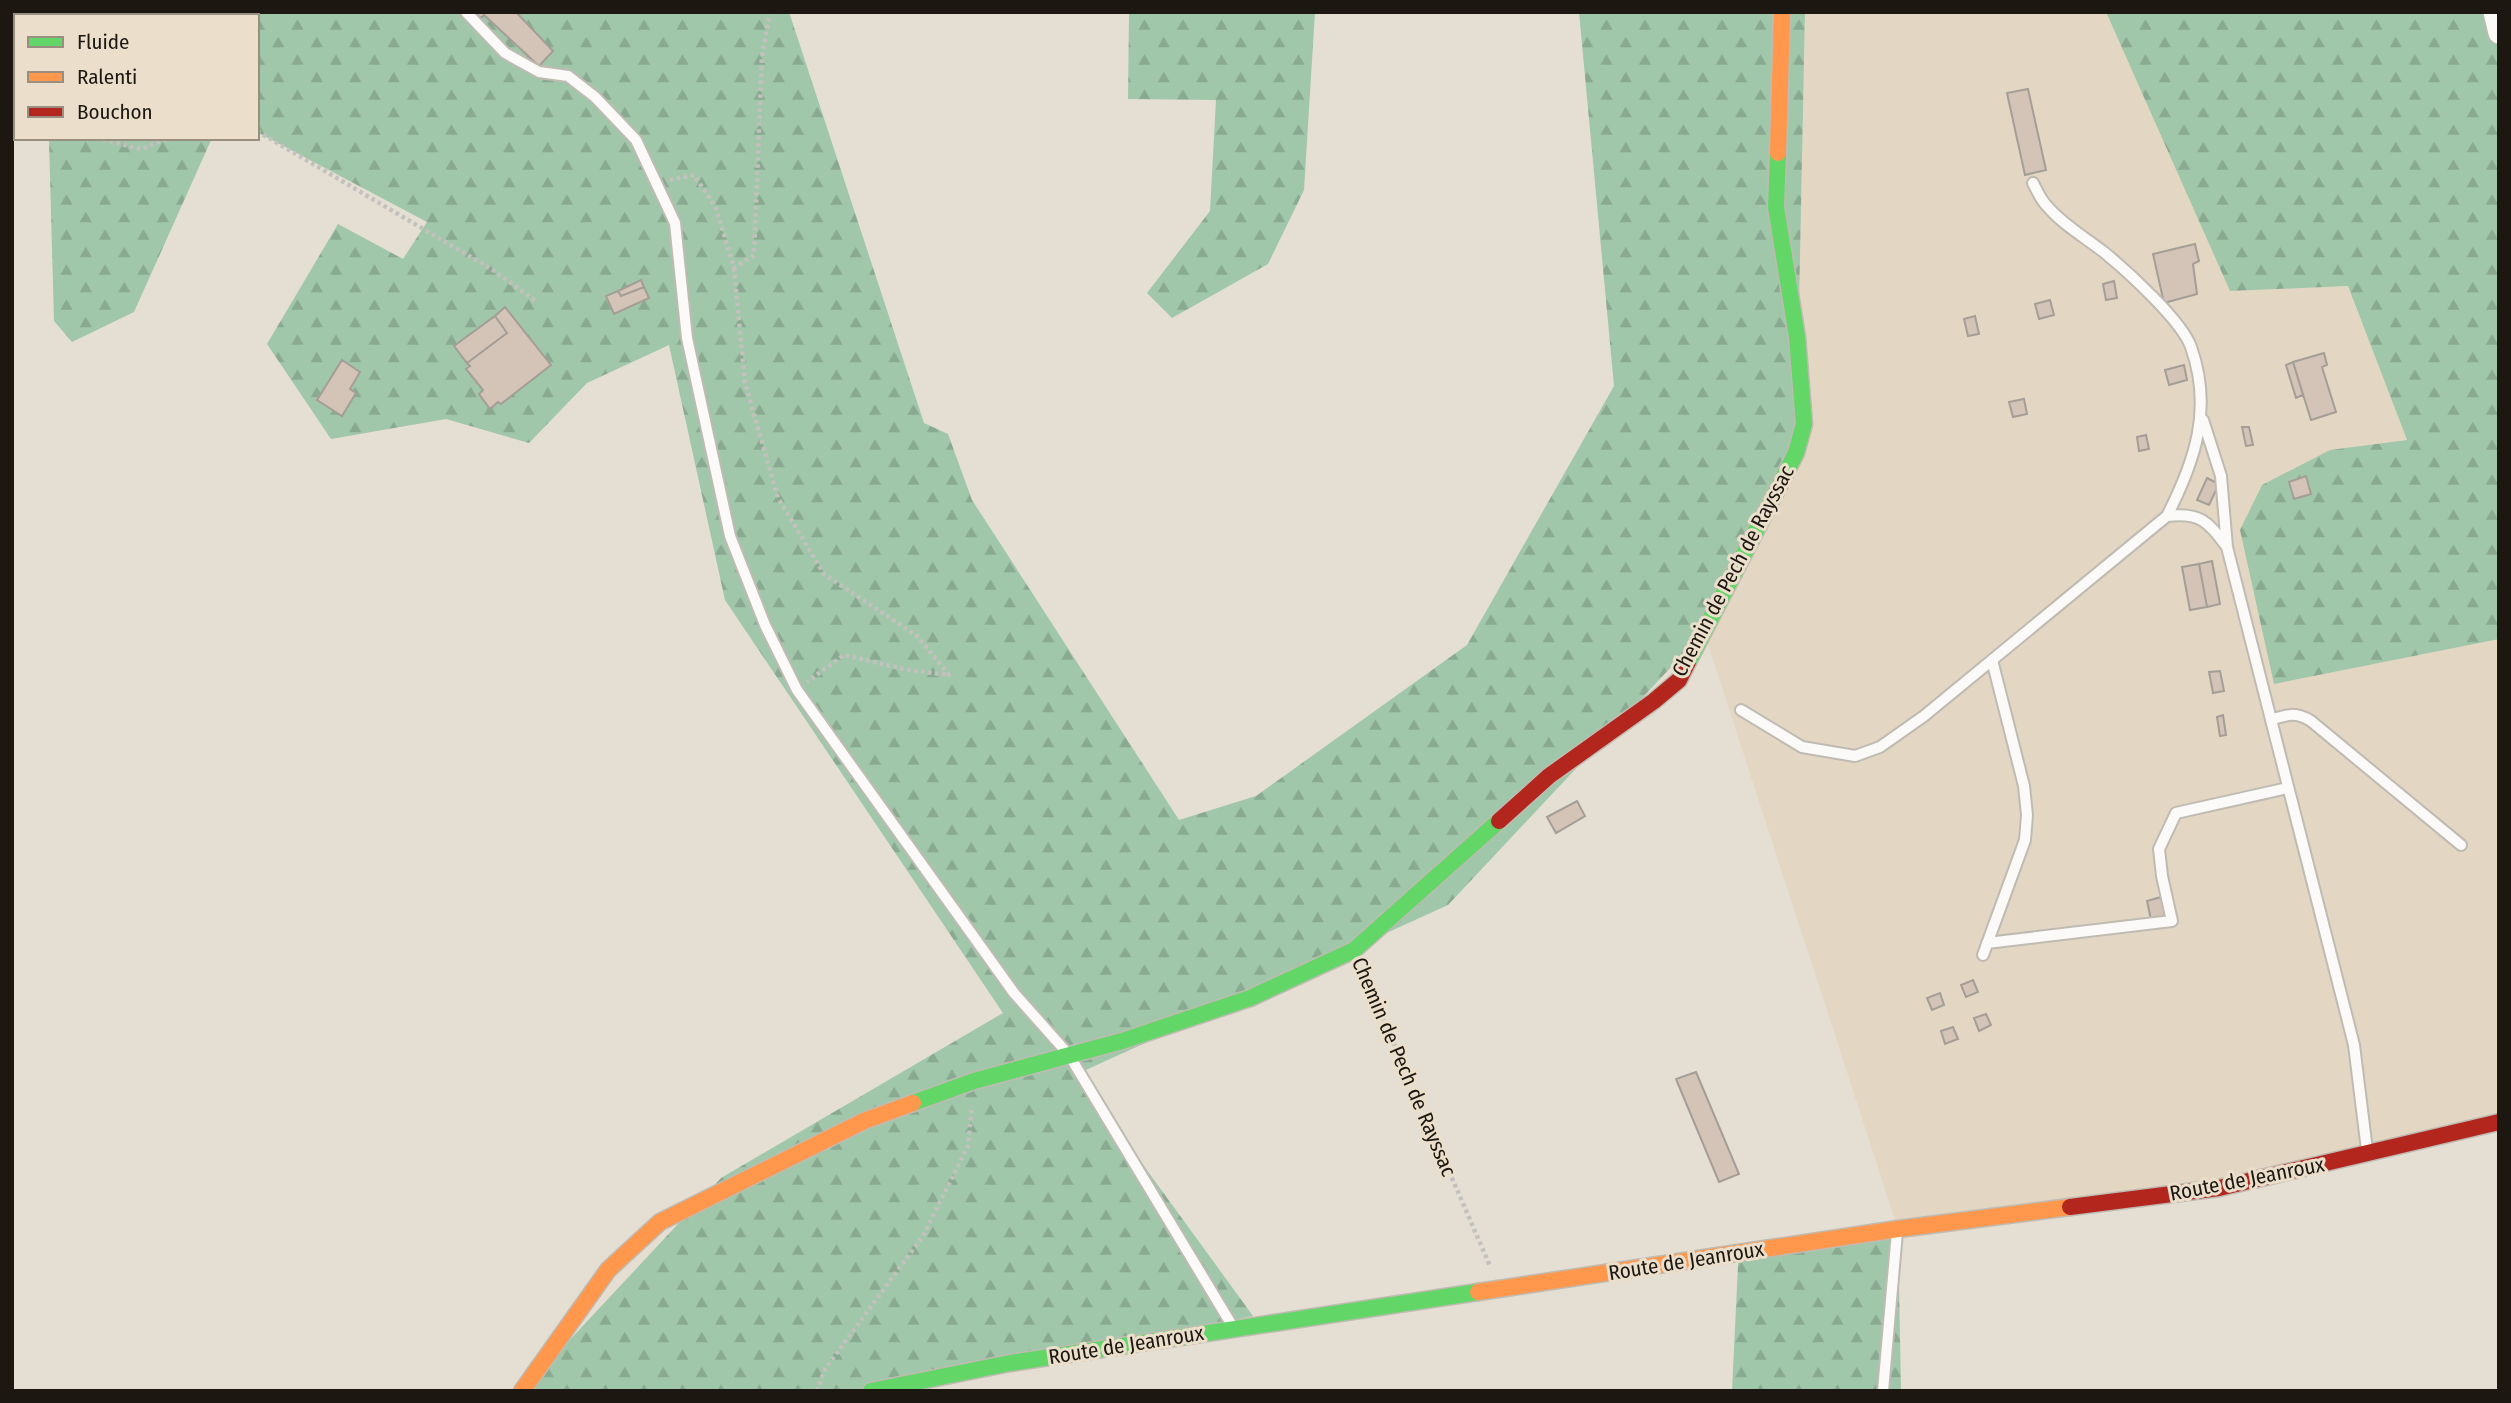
<svg xmlns="http://www.w3.org/2000/svg" width="2511" height="1403" viewBox="0 0 2511 1403" font-family="'Fira Sans Condensed',sans-serif">
<style>
.built{fill:#e3d7c4}
.forest{fill:url(#forest-firs)}
.building{fill:#d4c3b7;stroke:#a49e97;stroke-width:2}
.lines{fill:none;stroke-linecap:round;stroke-linejoin:round}
.lane-casing{stroke:#bfbbb2;stroke-width:14}
.street-casing{stroke:#bfbbb2;stroke-width:24}
.fast-casing{stroke:#bfbbb2;stroke-width:19}
.slow-casing{stroke:#bfbbb2;stroke-width:19}
.jam-casing{stroke:#bfbbb2;stroke-width:19}
.path{stroke:#c2c1bd;stroke-width:4.5;stroke-dasharray:3.5 3.5;stroke-linecap:butt}
.lane{stroke:#fbfaf8;stroke-width:10}
.street{stroke:#fbfaf8;stroke-width:21}
.fast{stroke:#63d668;stroke-width:16}
.slow{stroke:#ff974d;stroke-width:16}
.jam{stroke:#b3261e;stroke-width:16}
.labels{text-anchor:middle;dominant-baseline:central;stroke-width:6;stroke-linejoin:round;paint-order:stroke}
.street-label{font-size:21px;fill:#1c1811;stroke:#ebdfcc}
</style>
<defs>
<pattern id="forest-firs" width="22" height="20" patternUnits="userSpaceOnUse" patternTransform="scale(1.75)"><rect width="22" height="20" fill="#a0c7aa"/><path d="M5 1l3.5 6h-7zM16 11l3.5 6h-7z" fill="#89aa91"/></pattern>
</defs>
<rect width="100%" height="100%" fill="#e4ded3"/>
<!-- built -->
<path class="built" d="M1805 12H2106L2230 291 2348 286 2407 441 2499 512V1122L2355 1157 1898 1229 1704 632 1796 453Z"/>
<!-- forest -->
<path class="forest" d="M12 12H789L924 423 948 434 972 500 1179 820 1256 796 1467 645 1614 386 1579 12H1805L1796 453 1704 632 1448 905 1077 1074 1253 1316 870 1391H522L721 1178 1003 1013 725 600 669 345 587 383 529 443 446 419 331 439 267 344 338 224 403 259 427 222 257 132V16H16V131L12 130Z
M1129 12H1315L1304 190 1268 264 1172 318 1147 293 1210 211 1216 100 1128 99Z
M2106 12H2491L2499 27V639L2274 684 2240 530 2262 485 2330 450 2407 440 2348 286 2230 291Z
M45 138H212L134 312 72 342 54 321 49 140Z
M1898 1229 1901 1391H1732L1739 1245Z"/>
<!-- building -->
<path class="building" d="M474 12H516L553 51 539 66 484 15 481 18Z
M2028 89 2046 170 2025 175 2007 93Z
M2195 244 2199 261 2193 264 2197 294 2164 303 2153 254Z
M641 280 644 287 621 296 618 291Z
M2114 281 2117 298 2106 300 2103 284Z
M644 287 649 298 614 314 606 296 618 291 621 296Z
M2050 300 2054 315 2039 319 2035 304Z
M505 307 551 365 501 404 498 402 490 409 479 394 483 390 466 369 470 366 467 363 507 333 495 316Z
M495 316 507 333 467 363 454 346Z
M1975 316 1979 334 1968 336 1964 319Z
M2324 353 2327 365 2322 367 2336 412 2311 420 2293 362Z
M342 360 360 372 350 389 356 393 342 416 317 400Z
M2293 362 2303 395 2296 398 2286 365Z
M2184 365 2187 380 2169 385 2165 370Z
M2024 399 2027 414 2013 417 2009 402Z
M2242 427H2249L2253 445 2246 446Z
M2146 435 2149 449 2139 451 2137 437Z
M2306 476 2311 494 2294 499 2289 482Z
M2207 478 2219 484 2209 505 2197 500Z
M2212 561 2220 604 2207 607 2199 564Z
M2199 564 2207 607 2190 610 2182 567Z
M2220 671 2224 691 2213 693 2209 672Z
M2223 715 2226 735 2220 736 2217 717Z
M1577 801 1585 816 1556 833 1547 817Z
M2161 897 2166 916 2151 920 2147 901Z
M1973 980 1978 992 1966 997 1961 985Z
M1940 993 1944 1005 1932 1010 1927 998Z
M1986 1014 1991 1025 1979 1031 1974 1018Z
M1953 1027 1958 1039 1945 1044 1941 1031Z
M1696 1072 1739 1174 1719 1182 1676 1079Z"/>
<g class="lines">
<!-- lane casing -->
<g class="lane-casing">
<path id="lane" d="M466 12 505 53 539 72 568 76 595 97 636 140 675 223 687 338 730 536 765 625 797 690 1014 993 1069 1055 1233 1327
M2033 183C2037 191 2041 200 2047 206 2063 225 2086 238 2105 253 2127 271 2182 321 2191 347 2213 409 2195 461 2167 516
M2203 420 2221 476 2227 547
M1741 710 1802 747 1855 756 1880 747 1924 716 2167 516C2201 512 2208 522 2227 547L2354 1045 2367 1150
M2271 720C2288 714 2296 712 2311 721L2461 845
M1987 943 2172 921 2162 876 2159 849 2176 813 2288 788
M1983 955 2025 840 2027 815 2024 786 1992 660
M1883 1391 1897 1232"/>
</g>
<!-- street casing -->
<g class="street-casing">
<path id="street" d="M2494 12 2499 33"/>
</g>
<!-- fast casing -->
<g class="fast-casing">
<path id="fast" d="M1688 662 1796 453 1804 424 1797 337 1776 207 1778 153
M913 1103 974 1081 1122 1041 1250 998 1354 950 1499 821
M871 1391 1010 1363 1478 1292"/>
</g>
<!-- slow casing -->
<g class="slow-casing">
<path id="slow" d="M1778 153 1782 12
M1478 1292 1898 1229 2070 1207
M522 1391 608 1270 660 1222 864 1121 913 1103"/>
</g>
<!-- jam casing -->
<g class="jam-casing">
<path id="jam" d="M1499 821 1549 776 1654 701 1679 680 1688 662
M2070 1207 2219 1188 2499 1122"/>
</g>
<!-- path -->
<path class="path" d="M12 118 16 119
M257 131 493 270 537 302
M96 138 141 149 169 138
M670 180 694 175 716 208 734 268 754 255 762 56 770 12
M734 268 745 383 778 498 824 574 917 636 949 675 908 670 844 655 807 682
M1363 972 1490 1266
M817 1391 825 1369 923 1236 968 1146 972 1106"/>
<!-- lane -->
<use href="#lane" class="lane"/>
<!-- street -->
<use href="#street" class="street"/>
<!-- fast -->
<use href="#fast" class="fast"/>
<!-- slow -->
<use href="#slow" class="slow"/>
<!-- jam -->
<use href="#jam" class="jam"/>
</g>
<g class="labels">
<!-- street labels -->
<g class="street-label">
<text transform="translate(1733 571) rotate(-62)">Chemin de Pech de Rayssac</text>
<text transform="translate(1404 1067) rotate(67)">Chemin de Pech de Rayssac</text>
<text transform="translate(2247 1179) rotate(-11)">Route de Jeanroux</text>
<text transform="translate(1686 1261) rotate(-9)">Route de Jeanroux</text>
<text transform="translate(1126 1345) rotate(-9)">Route de Jeanroux</text>
</g>
</g>
<!-- border -->
<rect width="2511" height="1403" fill="none" stroke="#1c1811" stroke-width="28"/>
<!-- legend -->
<rect x="14" y="14" width="245" height="126" fill="#ebdfcc" stroke="#988f81" stroke-width="2"/>
<rect x="28" y="37" width="35" height="10" fill="#63d668" stroke="#988f81" stroke-width="2"/>
<text x="77" y="49" font-size="21" fill="#1c1811">Fluide</text>
<rect x="28" y="72" width="35" height="10" fill="#ff974d" stroke="#988f81" stroke-width="2"/>
<text x="77" y="84" font-size="21" fill="#1c1811">Ralenti</text>
<rect x="28" y="107" width="35" height="10" fill="#b3261e" stroke="#988f81" stroke-width="2"/>
<text x="77" y="119" font-size="21" fill="#1c1811">Bouchon</text>
</svg>
